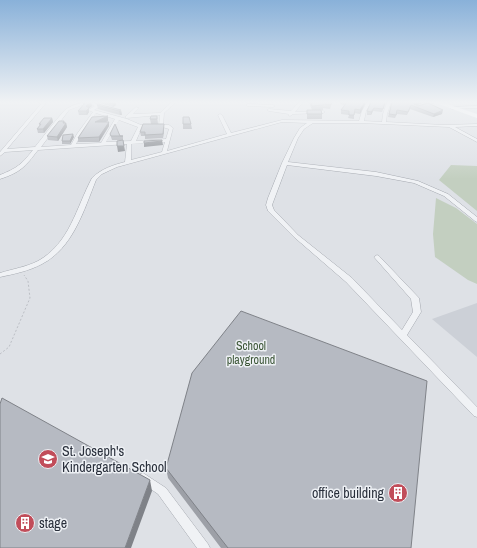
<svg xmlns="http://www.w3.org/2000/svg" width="477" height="548" viewBox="0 0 477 548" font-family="'Archivo Narrow',sans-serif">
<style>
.built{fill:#ccd0d7}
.green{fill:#c3cfc0}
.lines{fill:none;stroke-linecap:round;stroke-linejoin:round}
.minor-casing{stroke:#a4a8af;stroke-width:1}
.path{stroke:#bcbfc5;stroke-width:1;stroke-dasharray:2 2;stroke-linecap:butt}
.minor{fill:#f0f2f5;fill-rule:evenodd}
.secondary{fill:#fff;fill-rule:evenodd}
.wall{fill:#9da0a7}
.shaded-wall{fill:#7f8288}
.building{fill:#b6bac2;stroke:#7f8288}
.labels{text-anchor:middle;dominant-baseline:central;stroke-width:3;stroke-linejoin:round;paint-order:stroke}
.park-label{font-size:12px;fill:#3c5637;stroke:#edf0f4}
.near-poi-label{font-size:14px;fill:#292f3b;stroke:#edf0f4;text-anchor:start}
</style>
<rect width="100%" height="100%" fill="#dee1e6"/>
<!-- built -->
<path class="built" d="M477 303V357L432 319Z"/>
<!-- green -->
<path class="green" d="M451 165 477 166V211L439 180Z
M436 198 456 208 477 224V284L468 280 435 257 433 234Z"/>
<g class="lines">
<!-- minor casing -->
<g class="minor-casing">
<path id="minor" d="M38 102H45L46 103 7 149 35 147C41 140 62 111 68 108 78 102 91 100 101 106L94 110 127 119 141 125H147V127H142L136 141 166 139 169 129 159 126 160 115 126 118V116L136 107 139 108 133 114 160 113 172 102H176L164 113 163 125H169L173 128 167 151 227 134 218 115 220 114 222 115 231 133 282 120 359 121 362 111 367 102H371L366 111 364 121 382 122 383 114 387 102H391L387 114 386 122 444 125 477 124V126L455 127 477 139V142L449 127 361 123H313L304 129 298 138 288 162 376 172 418 181 448 194 477 217V222L475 221 444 196 414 183 376 176 287 165 272 205 274 210 298 235 352 278 402 330 413 312 411 299 374 257 377 255 379 256 419 298 421 312 407 335 477 407V417L474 416 346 282 294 237 268 211 266 205 268 198 282 163 294 138 300 128 307 123 282 122 117 167 102 174 96 180C84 210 73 248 42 264 29 271 14 274 0 277V273C13 269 26 267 38 261 70 243 76 208 92 178 101 169 113 165 125 162L127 144 38 150C25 167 21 172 0 179V175C17 168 21 165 33 150L5 152 0 156V152L41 104ZM88 103 95 106 88 110 93 112 77 134 71 145 41 147 69 110ZM96 113 115 119 101 143 76 144 81 134ZM119 120 138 127 131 141 106 142ZM165 142 162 152 131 160V144Z
M299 102H303L295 112 323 111 325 112 323 113 293 114 290 116 288 115 289 114 269 111 267 110 269 109 291 111Z
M430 102H436L421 107 419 106Z
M248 104 273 105 275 106 273 107 247 106V104Z
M477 106V108L452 109 450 108 452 107Z
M143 473 166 488 208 544 210 548H197L158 494 139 481 138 478 139 475Z"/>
</g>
<!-- path -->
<path class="path" d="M0 354 9 347 30 298 28 281 24 275"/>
<!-- minor -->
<use href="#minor" class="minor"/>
<!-- secondary -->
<path class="secondary" d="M433 102H441L477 114V118Z"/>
</g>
<!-- wall -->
<path class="wall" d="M83 102H91L92 106 89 108V112L87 115H79L78 111 83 105Z
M97 102H115L116 105 113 107Z
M309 102H332L330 109 323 108V110H312Z
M341 102H366L360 114 354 113V119L348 118 349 115 341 114V110L345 105 340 104Z
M371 102H386L382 112 373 111 371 115H367V111Z
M392 102H425L416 105 442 114 433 117 410 109 407 115 397 114 395 118 388 117Z
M97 105 121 110 122 115H120L98 109Z
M307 110 322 114V119H307Z
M108 116V121L105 122H109V126L99 142H78V138Z
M157 116 158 124H151L150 119Z
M183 117 191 124 192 129H183Z
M52 118 53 122 44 133H38L37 129 40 126 39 124Z
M64 121 65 123H66L67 127 58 141 48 140 47 136Z
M164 128 163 138 145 139V136H141L140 132Z
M110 134 123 136V140H112Z
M74 137 70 144H62V141Z
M166 468 411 548H221L168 478Z"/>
<!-- shaded-wall -->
<path class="shaded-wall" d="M91 102 92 106 87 110 86 106Z
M115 102 116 105 113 107V104Z
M365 102H366L360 114V110Z
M415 102H425L415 106 414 107Z
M89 108V112L87 115 86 111Z
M374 108 373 111 371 115V112Z
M121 110 122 115H120L119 111Z
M443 110 442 114 433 117 434 114Z
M108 116V121L95 126V122Z
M52 118 53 122 44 133 43 129Z
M64 121 65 124 66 123 67 127 58 141 57 137Z
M109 122V126L99 142V137Z
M164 124V128L163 138V134Z
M73 134 74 137 70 144V141Z
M123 140 125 151 118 152 117 146Z
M162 140 163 145 144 147V143Z
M150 480 152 491 131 548H125Z"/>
<!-- building -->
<path class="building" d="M83 102H91L86 106 89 108 86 111H78L85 103Z
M107 102H115L113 104Z
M311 102H331V105L324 104 323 105 312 106Z
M347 102H365L360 110 355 109 354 115H349V111L341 110Z
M371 102H385L383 109 374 108 371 112 367 111Z
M392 102H415L414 104 418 106 428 103 443 110 434 114 411 105 408 112 397 110 396 115 389 114Z
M98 104 121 110 119 111 97 105Z
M307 110H321L322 114H307Z
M108 116 95 122H109L99 137 78 138 92 117Z
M151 116H157V119H150Z
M183 117H189L191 124H183Z
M44 118H52L43 129H37L41 124H39Z
M59 121H64L63 123H66L57 137 47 136Z
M115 124 120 136H123H111L110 134Z
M143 124H164L163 134 145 135V132H140Z
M73 134 70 141H62L63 135Z
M123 140 124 146H117V141Z
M162 140V141L144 143V141Z
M241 311 427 381 411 548H228L166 468 192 373Z
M2 398 150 480 125 548H0V404Z"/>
<!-- sky -->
<linearGradient id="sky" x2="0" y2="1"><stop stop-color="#89b1d9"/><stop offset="0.57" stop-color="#f0f2f4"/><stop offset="1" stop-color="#f0f2f4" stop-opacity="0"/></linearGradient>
<rect width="477" height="179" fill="url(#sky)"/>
<!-- icons -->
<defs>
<g id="school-disc" transform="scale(1)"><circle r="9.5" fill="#c14d5a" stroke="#edf0f4"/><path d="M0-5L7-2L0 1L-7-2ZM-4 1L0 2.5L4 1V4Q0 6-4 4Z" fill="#fff"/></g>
<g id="building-disc" transform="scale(1)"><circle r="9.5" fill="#c14d5a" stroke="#edf0f4"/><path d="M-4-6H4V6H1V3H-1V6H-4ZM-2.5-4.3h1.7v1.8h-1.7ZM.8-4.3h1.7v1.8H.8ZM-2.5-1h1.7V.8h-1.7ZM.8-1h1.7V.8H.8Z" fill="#fff"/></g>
</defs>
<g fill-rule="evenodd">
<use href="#school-disc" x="48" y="459"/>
<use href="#building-disc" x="398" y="493"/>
<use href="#building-disc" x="25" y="523"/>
</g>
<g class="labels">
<!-- park labels -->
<g class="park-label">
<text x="251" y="346">School<tspan x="251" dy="14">playground</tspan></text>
</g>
<!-- near-poi labels -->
<g class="near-poi-label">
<text x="62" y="451">St. Joseph's<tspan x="62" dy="16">Kindergarten School</tspan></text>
<text x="384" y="493" text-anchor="end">office building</text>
<text x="39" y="523">stage</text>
</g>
</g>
</svg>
